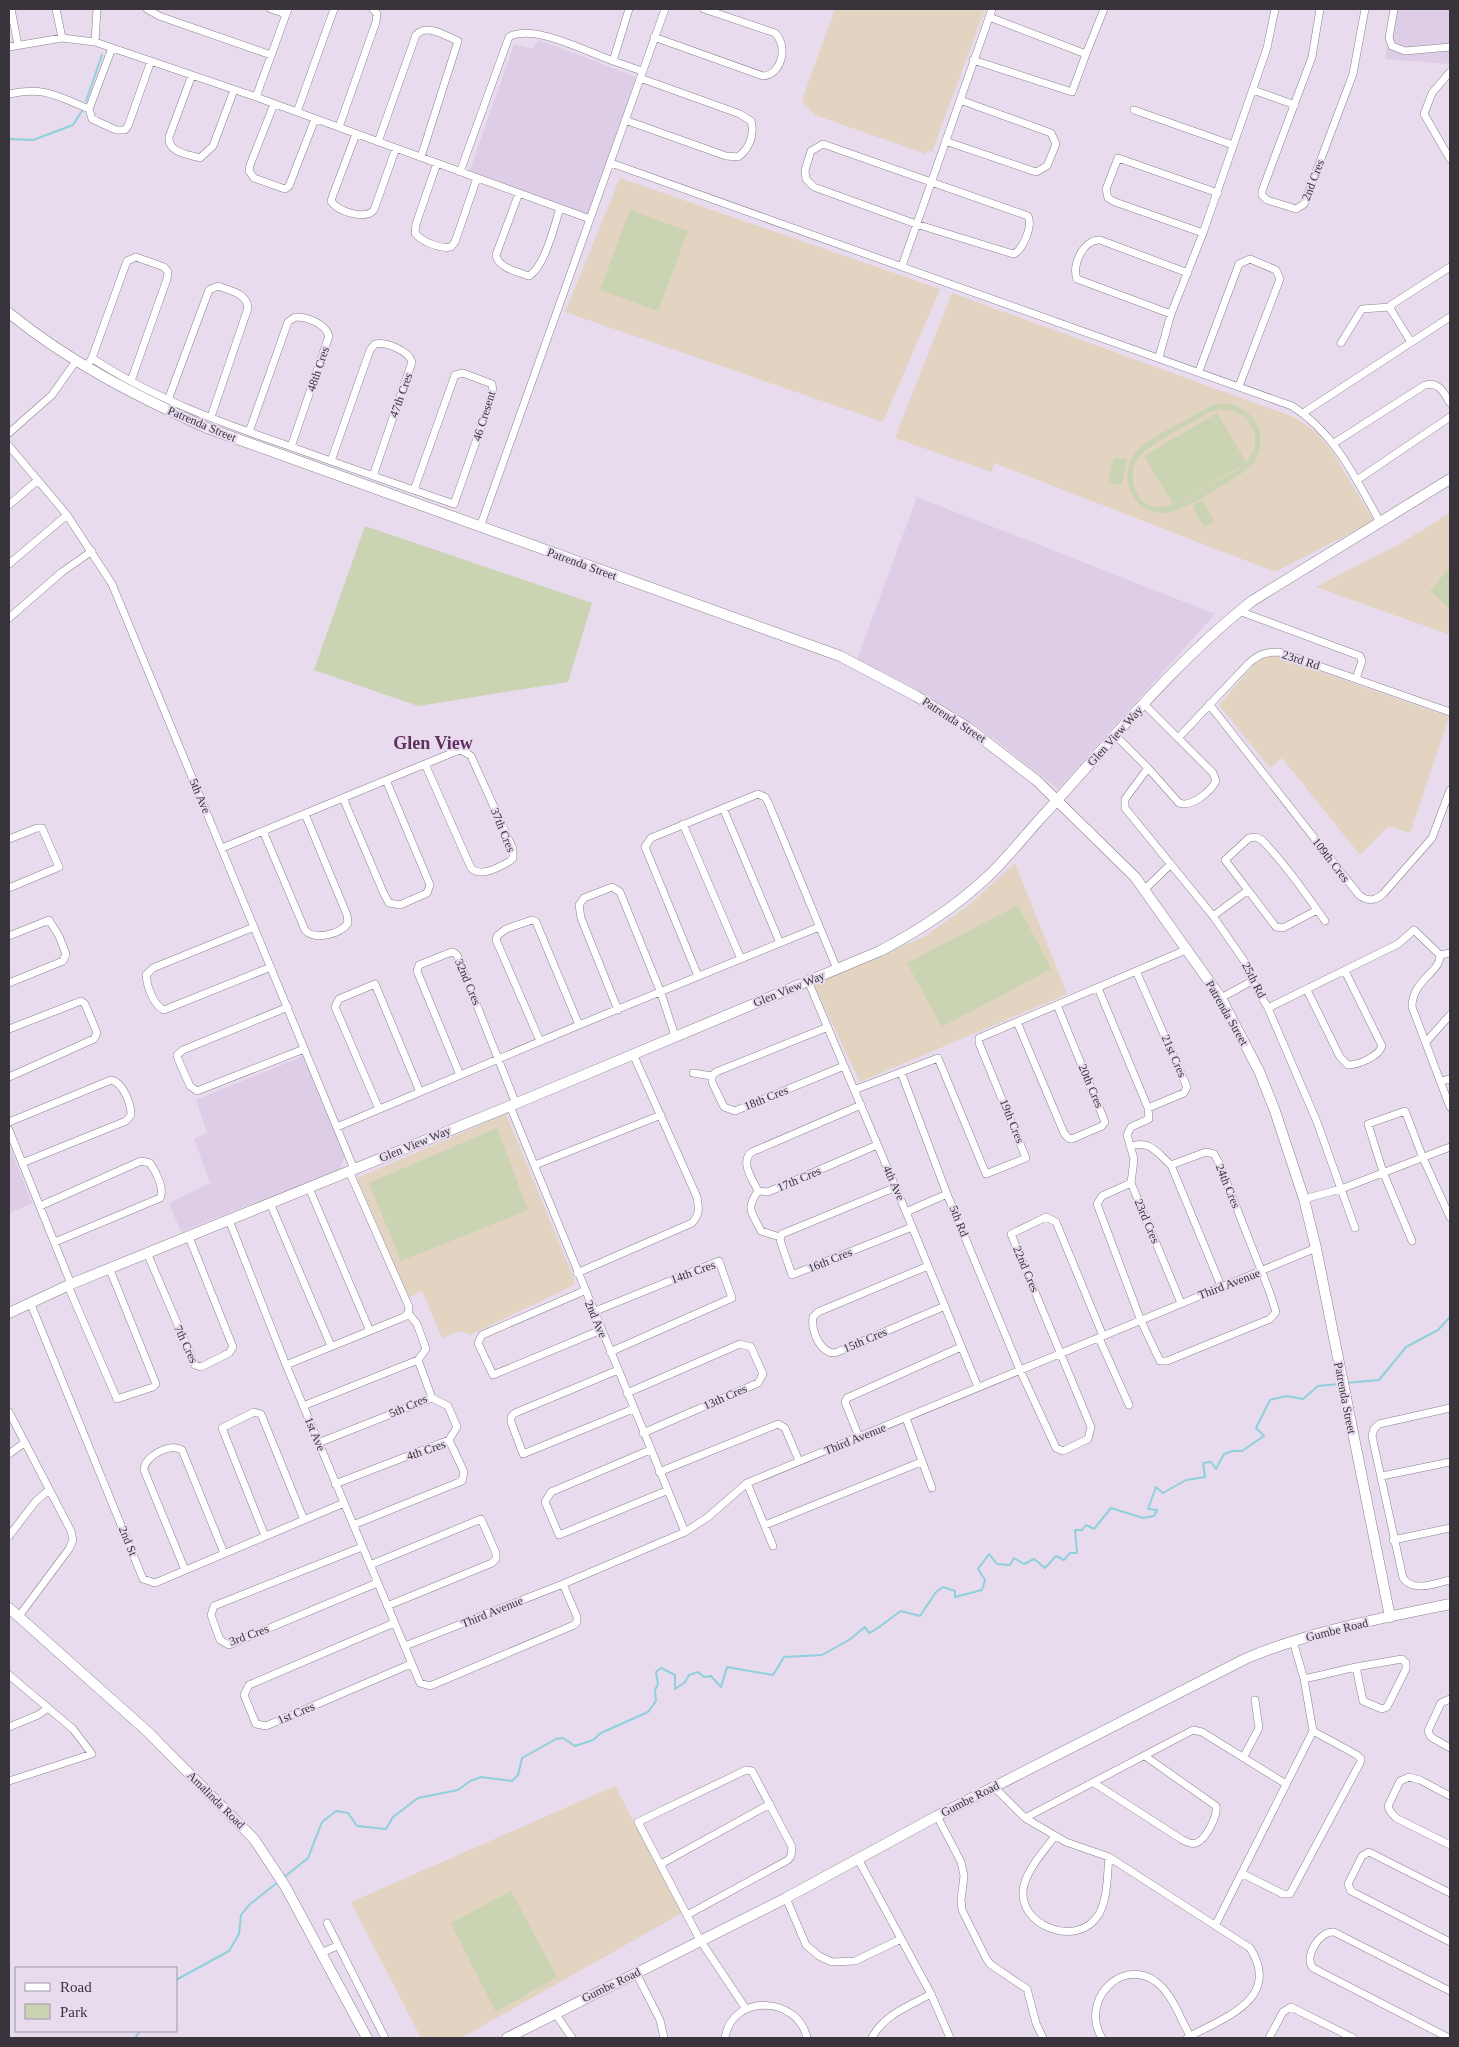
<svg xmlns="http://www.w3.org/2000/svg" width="1459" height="2047" viewBox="0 0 1459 2047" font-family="'Times New Roman',serif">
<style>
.built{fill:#decde6}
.education{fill:#e2d4c1}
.green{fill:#cad4b2;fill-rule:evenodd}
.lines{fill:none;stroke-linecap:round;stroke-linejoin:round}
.stream{stroke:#8fd0dd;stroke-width:2}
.street-casing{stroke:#8b8090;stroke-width:8}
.secondary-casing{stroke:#8b8090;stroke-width:11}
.street{stroke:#fff;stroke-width:7}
.secondary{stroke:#fff;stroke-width:10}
.labels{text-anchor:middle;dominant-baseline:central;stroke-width:4;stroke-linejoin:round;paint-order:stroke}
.street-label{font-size:12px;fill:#39343b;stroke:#e7dbed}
.district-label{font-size:18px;font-weight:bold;fill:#602f60;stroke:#e7dbed}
</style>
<rect width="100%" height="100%" fill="#e7dbed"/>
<!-- built -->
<path class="built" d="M1394 9H1450V64L1385 59Z
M539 40 636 77 605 172 588 216 469 173 514 44 533 49Z
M917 497 1215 614 1058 789 997 741 958 714 913 687 857 659Z
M303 1056 345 1157 340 1169 181 1232 169 1203 210 1183 194 1139 207 1133 196 1100Z
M9 1145 32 1203 9 1213Z"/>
<!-- education -->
<path class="education" d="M835 9H985L932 152 927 150 926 154 815 115 802 100Z
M620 178 940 289 883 422 565 312Z
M952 293 1296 418 1316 432 1333 453 1374 521 1275 572 994 463 992 472 895 438Z
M1450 513V635L1316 587 1401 543Z
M1262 655 1276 656 1449 717 1410 833 1389 826 1360 855 1282 758 1270 768 1219 705Z
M1015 863 1067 994 860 1082 813 983 924 937 968 906Z
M506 1114 574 1279V1285L470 1335 461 1331 442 1338 422 1291 409 1297 357 1178Z
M615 1786 682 1913 461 2038H421L351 1902Z"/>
<!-- green -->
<path class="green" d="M630 210 688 231 658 311 600 290Z
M1217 404C1251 400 1273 435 1253 464 1241 476 1182 512 1166 513 1133 515 1115 475 1137 451 1151 436 1187 420 1205 409ZM1218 410C1247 406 1266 436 1248 460L1246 462 1217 413 1144 456 1174 505 1246 463C1235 472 1222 478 1210 485 1188 498 1146 527 1134 485 1131 475 1133 464 1140 456 1152 442 1191 424 1208 413Z
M1114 457 1127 460 1121 485 1108 482Z
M1202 500 1214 521 1204 527 1192 506Z
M365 526 592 603 568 682 418 706 314 670Z
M1450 567V609L1430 591Z
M1018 905 1051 969 942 1027 907 963Z
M497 1128 528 1210 401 1261 369 1183Z
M511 1891 557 1977 496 2012 451 1923Z"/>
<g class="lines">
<!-- stream -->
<path class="stream" d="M86 101 102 55
M9 139 33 140 73 125 82 111
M1346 1383 1379 1380 1406 1347 1438 1330 1450 1317
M283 1878 308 1858 322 1822 336 1811 348 1813 357 1826 386 1829 393 1817 418 1798 458 1790 470 1781 481 1777 512 1781 518 1775 522 1758 556 1739 563 1738 575 1746 593 1740 601 1733 648 1712 656 1701 655 1690 658 1684 656 1672 661 1668 675 1675V1689L685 1682 689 1675 698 1672 704 1677 711 1676 721 1687 727 1667 773 1675 784 1657 822 1655 849 1640 865 1627 869 1633C880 1628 890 1618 901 1611L920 1616 936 1592 943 1587 955 1591V1597L982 1590 985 1580 978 1569 989 1554 997 1564 1010 1565 1014 1558 1024 1564 1034 1559 1045 1568 1056 1556 1064 1560 1070 1553H1077L1075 1530H1082L1086 1525 1094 1529 1111 1508 1143 1518 1154 1516 1157 1510 1148 1509 1156 1487 1163 1493 1186 1480 1205 1477 1203 1463 1211 1462 1216 1469 1224 1454 1233 1451H1242L1264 1436 1256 1428 1270 1400 1286 1396 1303 1399 1318 1386 1339 1384
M176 1980 229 1951 239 1934 241 1915 249 1905 277 1883
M135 2038 140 2031"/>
<!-- street casing -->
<g class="street-casing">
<path id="street" d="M11 9 18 45
M56 9 62 38
M147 9 159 16 271 55
M271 9 286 14
M629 9 613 61 642 71
M1320 9 1312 57 1262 191V195L1267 200 1296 209 1304 204 1353 74 1365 9
M1394 9 1389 38 1392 46 1405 51 1450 47
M654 37 763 76C781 75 789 47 775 33L704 9
M95 42 97 9
M9 47 62 38 95 42 256 97 590 219
M112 48 89 109 92 119 116 130H125L128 126 151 61
M1086 54 1104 9
M973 60 1072 92 1086 54 989 17
M1450 72 1432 93 1424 114 1450 159
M192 75 169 137C168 153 187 154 200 158L213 146 234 90
M1253 90 1295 105
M9 94C43 86 57 96 89 109
M256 97 288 9
M274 104 250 165 249 171 254 178 285 189 289 186 315 119
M1134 110 1233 145
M297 112 334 9
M625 120 726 156 738 157C749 149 755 135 751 121L740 114 640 78
M339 127 376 22 377 14 373 9
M356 134 333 195 331 201C338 212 365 220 374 210L396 148
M945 141 1036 172 1047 166 1056 144 1051 133 960 100
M378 142 416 35C427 23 445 36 458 41L421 157
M823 144 1028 216C1033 226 1023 249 1014 254L1010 253 916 224 814 187 806 179 805 170 811 151Z
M437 163 416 224 415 233C422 242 440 249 451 247L455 242 477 178
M611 163 1292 406C1335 433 1356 479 1380 522
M460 172 509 37C533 23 587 52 613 61
M519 193 496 255C498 268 518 272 529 276 545 266 554 227 560 208
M1203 233 1115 202 1108 198 1106 189 1118 158 1218 193
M902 266 992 9
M1171 314 1077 279C1071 265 1084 239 1100 240L1188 273
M1411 342 1391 310V305L1450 267
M1341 343 1362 309 1390 307
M1159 357 1171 314 1203 233 1267 48 1275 9
M92 358 127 261 136 257 164 267 168 272 167 279 131 381
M86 367 92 358C152 398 222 423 289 446 344 466 399 485 454 504L493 393 492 384 463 373 455 375 414 490
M1199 371 1239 264 1250 259 1276 270 1280 279 1239 386
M168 400 209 290 218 286C230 291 247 293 248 308L211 417
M1303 413 1450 317
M249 432 288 322 295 317C307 317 325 323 329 336L291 447
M9 433 52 395 76 361
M1334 443 1425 385C1439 381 1444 393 1450 403
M9 446 67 515 112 584 354 1169
M331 461 370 350 375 344C386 342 408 350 412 362L373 476
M1357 480 1450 417
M9 505 38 480
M480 527 665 9
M9 564 67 515
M1239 611 1360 656 1362 661 1356 679
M9 618 62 572 92 551
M1209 704 1359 895C1368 902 1375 901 1383 894L1432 838 1450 790
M1116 736 1148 768 1179 803C1191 808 1210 792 1216 781L1213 773 1144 704
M1179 737 1249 663C1259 654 1267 652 1279 652L1450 712
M1148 768 1125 799V808L1213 916 1247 965 1252 981 1268 1008 1317 1122 1341 1189 1304 1199
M343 798 384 894 389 903 400 905 427 893 430 885 386 780
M723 808 780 943
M683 824 741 959
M263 831 305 930C314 941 341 934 348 923L347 915 305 814
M9 839 37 828H42L59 867 9 888
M222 848C288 821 354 793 420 766L425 764 457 751 461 750 471 756 513 849V858L510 861C499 867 481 878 471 868L425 764
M1144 890 1171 864
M1317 910 1283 928 1276 927 1225 860 1249 838 1256 837 1262 840C1285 864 1306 894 1325 921
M1213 916 1247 891
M254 927 153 968 146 975C147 986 153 1005 164 1010L271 967
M9 936 49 920 59 936 66 954 63 961 9 983
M1440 955C1441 972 1412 980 1412 1007L1450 1107
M1440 955 1450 953
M698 976 645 847 651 838 758 794 765 797 768 802 837 969
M808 981 906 1212 978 1387
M1098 988 1148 1108 1184 1093 1187 1087 1137 973
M1307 990 1340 1057 1348 1065C1359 1065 1379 1056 1382 1046L1345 971
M1221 998 1252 981
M288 1007 183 1050 177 1055 178 1059 190 1086 197 1091 304 1049
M1268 1008 1398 944 1414 930 1440 955
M618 1010 581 918 579 905 584 898 612 887 620 892 661 993 675 1036
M1017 1022 1064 1133 1068 1138 1072 1139 1102 1126 1105 1122 1057 1005
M9 1029 81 1001 85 1004 97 1033 94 1039 9 1077
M540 1041 496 940 497 936 506 929 532 920 536 922 579 1025
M1426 1042 1450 1015
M901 1072 947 1194 1020 1370 1056 1448 1063 1451 1088 1439 1091 1427 1011 1234 1046 1217 1056 1222 1103 1336
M693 1073 712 1076
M460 1075 417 971 419 965 449 953 453 952 457 955 516 1104
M712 1076V1082L724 1107 735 1111 844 1066
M712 1076 716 1072 828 1027
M1441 1081 1450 1079
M854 1090 938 1058 986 1174 1026 1158 979 1043V1038L1188 949
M861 1105 752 1152C739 1161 753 1180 758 1191L768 1192 877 1145
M510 1106 685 1532
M379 1109 335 1007 339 999 375 984 420 1092
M9 1122 111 1080C123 1082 131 1104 131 1115L126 1121 22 1163
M337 1127 579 1025 819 927
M9 1130 71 1284
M1131 1146C1151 1140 1157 1153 1171 1165
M535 1165 661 1115
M1131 1183 1134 1159 1127 1135 1131 1127 1149 1119 1148 1108
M896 1187 782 1234 780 1240 792 1275 912 1227
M309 1188 369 1329
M758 1191C745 1210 752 1212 761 1231L780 1237
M270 1203 331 1346
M40 1206 141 1161 150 1163C156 1172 165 1189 160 1198L55 1242
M906 1212 947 1194
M229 1220 286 1365 420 1683 430 1686 574 1625 577 1622V1617L563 1584
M1355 1228 1341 1189 1450 1147
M1412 1241 1383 1172 1368 1124 1405 1111 1423 1158 1450 1217
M148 1255 195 1365 201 1367 229 1353 233 1347 189 1237
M928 1266 818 1312 813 1317C811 1331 820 1353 835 1353L945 1306
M577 1273 692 1223C700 1214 699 1208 697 1197L633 1054
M68 1286 117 1399 153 1387 156 1384 110 1270
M584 1291 482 1335 478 1343 493 1375 601 1330
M30 1302 143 1579 155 1583 344 1503
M1181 1303 1131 1183 1102 1196 1097 1204 1141 1321 1160 1361H1167L1270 1319 1276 1312 1270 1293 1219 1163 1214 1154 1206 1152 1171 1165 1221 1286
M593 1312 719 1261 732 1298 610 1352
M408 1313 417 1324 426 1349 418 1360
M1099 1338 1129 1405
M286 1365 404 1317 408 1313 409 1307 349 1171
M618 1370 515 1413 511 1417V1422L523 1454 633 1409
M627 1393 740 1344 751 1347 763 1374 758 1383 643 1433
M432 1398 448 1406 457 1427 449 1440
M303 1406 418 1360 432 1398 318 1443
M1450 1408 1379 1424 1374 1429 1372 1436 1403 1578C1414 1593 1435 1583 1450 1580
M9 1412 71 1531 73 1540 69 1549 19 1616
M906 1418 932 1488
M859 1437 845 1402 847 1398 961 1347
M650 1450 551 1492 545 1502 559 1535 666 1491
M9 1454 24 1443
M659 1472 778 1424 785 1428 799 1461
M1382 1476 1450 1462
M747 1483 773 1546
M335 1484 449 1440 464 1472 462 1481 353 1525
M765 1525 921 1462
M9 1536 36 1501 49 1490
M265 1536 222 1428 254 1412 261 1414 304 1520
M1393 1540 1450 1528
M362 1547 214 1606 211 1615 220 1640 229 1645 377 1583
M370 1565 481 1519 496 1553V1559L492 1563 387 1606
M185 1570 144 1470C144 1456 171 1442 182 1450L224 1553
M394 1623 249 1685 244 1695 256 1724 266 1726 411 1664
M405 1646 563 1584 685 1532 708 1517 747 1483 1316 1248
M9 1675 73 1729 92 1754 9 1781
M1304 1679 1356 1667 1402 1659 1406 1663V1669L1387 1707 1382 1709 1363 1701 1356 1667
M1450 1699 1441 1703 1428 1731 1431 1737 1450 1748
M9 1727 38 1715 48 1708
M1243 1758 1259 1728 1255 1700
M1094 1783 1181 1839C1185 1841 1191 1845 1196 1843 1206 1840 1218 1815 1216 1806L1145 1756
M994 1787 1025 1818 1066 1842 1109 1857 1250 1948C1283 2000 1222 2018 1187 2038
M1450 1796 1420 1780 1409 1777 1400 1781 1388 1806 1390 1811 1396 1818 1450 1845
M937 1816 961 1862 964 1876 961 1900 962 1910 986 1958 990 1964 1027 1989 1036 2023 1043 2038
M1025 1818 1193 1730 1202 1732 1286 1784
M1055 1836C1044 1851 1029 1867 1024 1885 1014 1925 1078 1950 1099 1914 1108 1898 1107 1875 1109 1857
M858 1859 931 1994 950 2038
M661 1864 770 1804
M1243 1874 1283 1894H1290L1360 1763 1361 1759 1357 1755 1313 1731
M1450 1893 1369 1852 1362 1856 1348 1884 1351 1891 1450 1942
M786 1898 806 1945 819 1956 832 1962 855 1961 901 1939
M687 1915 788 1860 791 1856 792 1847 752 1771 746 1770 638 1822 700 1940 746 2009
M327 1923 385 2038
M1216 1924 1313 1731 1304 1679 1293 1641
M321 1953 337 1946
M636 1973 660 2020 664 2038
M555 2013 572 2038
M725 2038C732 1993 798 1996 807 2038
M872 2038C883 2015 909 2006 931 1994
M1102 2038C1080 2003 1119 1957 1155 1981 1172 1993 1180 2018 1190 2036
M1269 2038 1283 2012 1291 2007 1353 2038
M1449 2038 1313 1968C1303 1957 1320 1930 1334 1932L1450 1991"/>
</g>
<!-- secondary casing -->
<g class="secondary-casing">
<path id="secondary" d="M9 313C69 362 136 396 207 428L840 656 916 696 967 727 1036 780 1135 877 1221 998 1259 1071 1275 1111 1304 1199 1316 1248 1390 1617
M9 1313 71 1284 510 1106 880 951C918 931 954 908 985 879 1005 861 1021 840 1039 820 1108 745 1172 664 1252 601L1450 479
M9 1608 148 1732 254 1839 285 1886 367 2038
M507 2038 786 1898 937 1816 1247 1658C1312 1631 1382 1618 1450 1604"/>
</g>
<!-- street -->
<use href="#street" class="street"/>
<!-- secondary -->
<use href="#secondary" class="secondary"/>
</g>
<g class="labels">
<!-- street labels -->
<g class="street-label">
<text transform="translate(1313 180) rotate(-69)">2nd Cres</text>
<text transform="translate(318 369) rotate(-71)">48th Cres</text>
<text transform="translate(401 395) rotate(-70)">47th Cres</text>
<text transform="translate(484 416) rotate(-73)">46 Cresent</text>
<text transform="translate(202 424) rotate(23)">Patrenda Street</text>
<text transform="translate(582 564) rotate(20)">Patrenda Street</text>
<text transform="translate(1301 660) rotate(18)">23rd Rd</text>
<text transform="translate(954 720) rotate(33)">Patrenda Street</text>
<text transform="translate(1115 736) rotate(-48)">Glen View Way</text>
<text transform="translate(200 796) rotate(67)">5th Ave</text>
<text transform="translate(503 830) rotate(68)">37th Cres</text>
<text transform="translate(1331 860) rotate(52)">109th Cres</text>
<text transform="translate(1254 980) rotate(63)">25th Rd</text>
<text transform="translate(468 982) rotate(67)">32nd Cres</text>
<text transform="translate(789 989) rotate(-22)">Glen View Way</text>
<text transform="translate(1227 1013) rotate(60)">Patrenda Street</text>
<text transform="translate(1174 1056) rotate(66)">21st Cres</text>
<text transform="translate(1091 1086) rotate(67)">20th Cres</text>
<text transform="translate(766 1098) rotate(-22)">18th Cres</text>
<text transform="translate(1012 1121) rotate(68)">19th Cres</text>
<text transform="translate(415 1144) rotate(-22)">Glen View Way</text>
<text transform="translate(799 1179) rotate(-23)">17th Cres</text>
<text transform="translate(894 1183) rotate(66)">4th Ave</text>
<text transform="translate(1228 1186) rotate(68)">24th Cres</text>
<text transform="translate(959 1221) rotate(68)">5th Rd</text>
<text transform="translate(1147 1221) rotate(67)">23rd Cres</text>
<text transform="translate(830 1260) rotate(-22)">16th Cres</text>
<text transform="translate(1026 1269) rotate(67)">22nd Cres</text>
<text transform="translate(693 1272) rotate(-20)">14th Cres</text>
<text transform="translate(1229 1284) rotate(-21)">Third Avenue</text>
<text transform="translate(596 1319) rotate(67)">2nd Ave</text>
<text transform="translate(865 1340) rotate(-23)">15th Cres</text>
<text transform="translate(186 1344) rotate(65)">7th Cres</text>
<text transform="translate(725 1397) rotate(-24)">13th Cres</text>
<text transform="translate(1345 1398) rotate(79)">Patrenda Street</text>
<text transform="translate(408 1406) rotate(-24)">5th Cres</text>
<text transform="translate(315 1434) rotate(67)">1st Ave</text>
<text transform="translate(855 1439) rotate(-22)">Third Avenue</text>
<text transform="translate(426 1450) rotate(-19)">4th Cres</text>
<text transform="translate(128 1541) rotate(68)">2nd St</text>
<text transform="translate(492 1612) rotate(-22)">Third Avenue</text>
<text transform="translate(1337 1630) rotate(-14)">Gumbe Road</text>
<text transform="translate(249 1635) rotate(-20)">3rd Cres</text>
<text transform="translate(296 1713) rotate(-23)">1st Cres</text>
<text transform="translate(970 1799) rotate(-27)">Gumbe Road</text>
<text transform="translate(216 1800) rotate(45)">Amalinda Road</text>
<text transform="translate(611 1985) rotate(-26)">Gumbe Road</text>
</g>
<!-- district labels -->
<g class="district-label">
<text x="433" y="743">Glen View</text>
</g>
</g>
<!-- border -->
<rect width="1459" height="2047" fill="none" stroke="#39343b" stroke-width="20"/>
<!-- legend -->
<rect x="15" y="1967" width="162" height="65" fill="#e7dbed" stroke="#a198a6"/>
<rect x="25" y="1983" width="25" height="8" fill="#ffffff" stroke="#a198a6"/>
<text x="60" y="1992" font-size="15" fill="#39343b">Road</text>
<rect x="25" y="2004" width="25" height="15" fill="#cad4b2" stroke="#a198a6"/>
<text x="60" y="2017" font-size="15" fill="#39343b">Park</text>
</svg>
